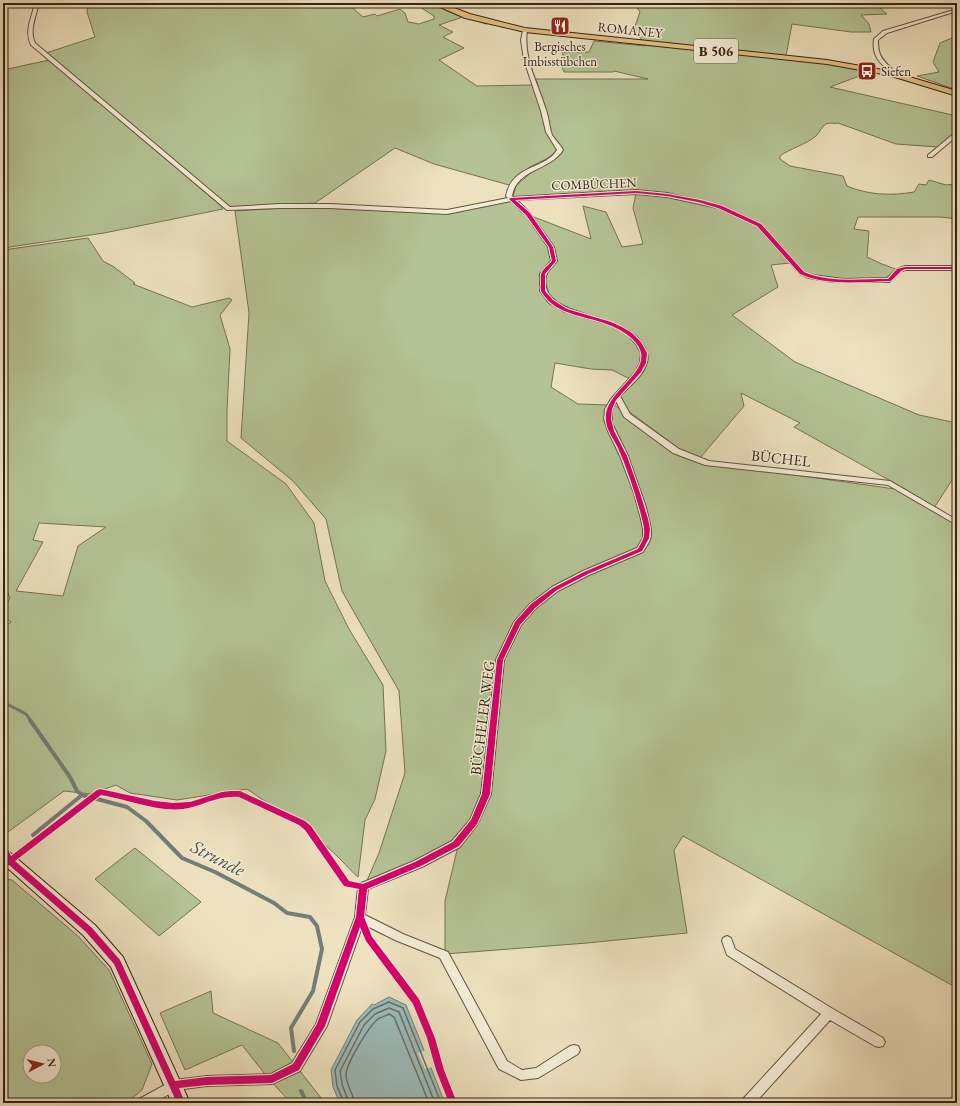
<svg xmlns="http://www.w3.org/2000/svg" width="960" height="1106" viewBox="0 0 960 1106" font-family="'EB Garamond',serif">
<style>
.green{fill:#b4c395;stroke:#747255;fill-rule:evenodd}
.water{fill:#9cbbba;stroke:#737e78}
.pier{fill:#ede1bf}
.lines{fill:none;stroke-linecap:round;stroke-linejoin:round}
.shore{stroke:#686e68;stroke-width:1.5}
.stream-far1{stroke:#737e78;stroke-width:3}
.stream{stroke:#737e78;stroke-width:4}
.street-casing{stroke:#635240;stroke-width:2}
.secondary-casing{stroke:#352215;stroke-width:2}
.primary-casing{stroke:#352215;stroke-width:2}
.street{fill:#f3ecd5;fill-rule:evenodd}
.secondary{fill:#f3ecd5;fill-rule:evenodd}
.primary{fill:#e6c080;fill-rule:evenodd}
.cycleway-casing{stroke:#f3ecd5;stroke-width:2}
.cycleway{fill:#d6006c;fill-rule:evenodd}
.labels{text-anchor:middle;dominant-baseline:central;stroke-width:3;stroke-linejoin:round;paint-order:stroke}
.far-street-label{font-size:13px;fill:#352215;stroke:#f3ecd5}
.far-poi-label{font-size:13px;fill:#352215;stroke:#f3ecd5}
.shield{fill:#f3ecd5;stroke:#6e5f4f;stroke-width:1}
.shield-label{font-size:14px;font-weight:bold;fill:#352215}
.street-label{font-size:15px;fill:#352215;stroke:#f3ecd5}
.near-water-label{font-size:19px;font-style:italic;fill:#545047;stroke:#f3ecd5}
</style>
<rect width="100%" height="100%" fill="#ede1bf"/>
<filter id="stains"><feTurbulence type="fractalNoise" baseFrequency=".005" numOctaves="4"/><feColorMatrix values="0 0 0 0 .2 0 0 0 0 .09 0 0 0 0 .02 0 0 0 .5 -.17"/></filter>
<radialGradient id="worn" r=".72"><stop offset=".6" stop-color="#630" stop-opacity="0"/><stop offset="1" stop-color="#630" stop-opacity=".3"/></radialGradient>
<!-- green -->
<path class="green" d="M88 3H347L363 17 375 14 377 16 400 9 405 13 408 22 419 24 434 19V16L415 4 428 3 487 24 463 17 439 25 453 32 443 37 464 48 439 60 477 86 533 85 544 120 558 149 556 154 530 167 509 185 434 164 395 148 315 203 230 207 46 53 95 37 87 12Z
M634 3H874L887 14 861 15 869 24 871 32H851L792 24 786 56 644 43 634 29 640 12Z
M957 36V90L917 76 939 72 933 62 940 43Z
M594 41 645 46 644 44 825 63 855 68 862 72V75L830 87 957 116V131L938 147 896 144 838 123C834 124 830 122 826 124 821 127 820 132 816 136 805 145 791 148 780 156V159L790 166 843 176 847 186C868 195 891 196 914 192L919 184 926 185 929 180 946 185 957 184V219L940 217H858L854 229 869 231 867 257 882 264 898 270 889 279H822L803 273 760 225 721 206 699 200 668 195 636 192 512 200 516 186 537 167 562 153 550 131 536 79H648L614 71 613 72H564L561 64H529L565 62 562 52H589Z
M49 60 92 96 94 100 102 105 220 205 223 209 104 233 3 248V70Z
M636 193C676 196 723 203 758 226 767 233 782 253 790 263L771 265 778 287 732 315 795 362 919 415 957 423V478L954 477 934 508 905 489 794 427 800 423 741 393 744 406 700 458 681 450 616 402 644 368V356L642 367 630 379 612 370 591 369 555 363 551 387 578 404 609 405 604 420 629 475 639 504 645 536 638 549 579 575 532 605 499 659 484 794 471 821 455 842 365 885 379 853 405 773 399 691 342 591 326 519 293 481 241 438 249 313 235 211 300 207 434 213 511 201 521 212 591 239 583 206 606 212 622 247 643 244 633 208Z
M88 238 103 261 114 267 135 283 133 284 192 307 229 298 232 300 220 315 230 349 227 411V441L286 484 314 523 325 581 349 629 383 685 386 751 375 799 365 820 358 877C352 872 347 866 341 860 314 832 279 811 247 789L177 800 130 793 116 785 91 794 64 791 8 832 3 827V628L11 622 3 617V609L10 598 3 581V250ZM39 523 106 527 78 546 63 596 16 591 43 542 33 540Z
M613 404 679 452 708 464 746 468 902 490 957 525V988L683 836 674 850 687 933 587 943 445 954V901L458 846 489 794 500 706 502 661 518 625 534 608 556 590 587 573 642 551 650 536 610 419Z
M135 848 201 902 159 936 95 879Z
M3 879 12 880 78 936 109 970 152 1064 142 1090 126 1103H3ZM30 1052H54V1076H30Z
M211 991 213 1013 278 1043 325 1103H291L268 1078 242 1045 185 1070 160 1013Z"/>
<!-- water -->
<path class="water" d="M389 997 406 1005 445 1103H340L333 1087 331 1070 357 1020 372 1004 374 1005Z"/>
<!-- pier -->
<path class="pier" d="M426 1050 433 1067 425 1069 418 1053Z"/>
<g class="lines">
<!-- shore -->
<path class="shore" d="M344 1103 337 1086 335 1070 360 1022 373 1009 389 1002 403 1008 441 1103
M349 1103 342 1084 340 1071 364 1025 375 1014 389 1008 399 1012 435 1103
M355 1103C353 1094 347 1086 346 1076 345 1065 369 1026 378 1019 381 1017 385 1016 389 1014L394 1017 429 1103"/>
<!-- stream-far1 -->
<path class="stream-far1" d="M3 702 26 714 31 721"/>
<!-- stream -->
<path class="stream" d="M30 720 70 777 77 791 82 795 127 807 146 821 182 858 215 872 274 903 287 913 310 917 317 926 322 949 313 991 291 1028 294 1051
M33 835 82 795
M301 1091 307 1103"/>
<!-- street casing -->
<g class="street-casing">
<path id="street" d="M35 3H39C36 16 29 30 35 43L230 207 280 204H330L447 210 508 198 506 196C512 164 545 170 557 150L546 132 541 111 524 60 521 40 523 30 525 29 527 30C523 59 538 83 546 110 549 118 549 127 552 135 555 140 560 144 563 150 550 171 517 168 512 196L513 197 636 190 667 193 722 206 761 224 804 272 813 275 844 279 887 278 897 269 905 266H957V270H906L901 271 891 281 889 282H832L809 278 800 274 757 226 718 208 667 197 636 194 517 200 530 213 554 247 557 261C554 265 547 271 546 276 537 320 624 310 643 345 646 351 649 356 647 362 644 376 629 386 620 396L630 414 679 449 709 461 890 481 957 520V525L888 485 705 465 673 453 624 417 616 401 612 409V423L628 456 646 507 651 529V536L649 542 643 552 589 575 558 591 536 608 521 625 504 660 491 794 477 825 460 847 422 867 368 889 365 915 403 934 448 952 507 1061 522 1070 536 1068 570 1046 574 1045 578 1046 580 1050 578 1054 538 1078 521 1080 499 1069 440 958 395 940 363 924 327 1026 300 1071 272 1084 207 1086 176 1090 154 1103H137L139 1099 174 1080 207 1076 271 1074 292 1063 316 1024 355 917 358 887 359 884 414 861 452 841 470 820 481 794 496 660 514 622 530 604 552 587 583 571 637 548 643 538V529L641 519 634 493 620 456 608 431 604 419 605 409 611 399 636 371 640 363 641 353 636 344 628 335 618 329 607 324 563 311 549 303 540 291V274L551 261 548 247 526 215 511 201 447 214 330 208H280L227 210 31 45C24 31 32 17 35 3Z
M957 9V11L887 33 878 40C878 56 882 59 892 69L891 74H887L888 69C877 62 872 52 874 39L883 31Z
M957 131V136L932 157H928V155Z
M727 936 731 938 735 949 833 1009 883 1038 885 1042 883 1046 879 1047 875 1046 830 1020 755 1103H741L743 1099 821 1014 727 955 722 941 723 938Z"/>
</g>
<!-- secondary casing -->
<g class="secondary-casing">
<path id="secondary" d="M3 849 8 851 95 925 123 957 190 1103H172L111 967 83 935 3 864Z"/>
</g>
<!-- primary casing -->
<g class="primary-casing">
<path id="primary" d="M431 3H441L470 14 525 28 827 60 889 71 957 91V96L888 75 827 64 525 32 465 18Z"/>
</g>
<!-- street -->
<use href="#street" class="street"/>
<!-- secondary -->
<use href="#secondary" class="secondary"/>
<!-- primary -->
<use href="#primary" class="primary"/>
<!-- cycleway casing -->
<g class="cycleway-casing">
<path id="cycleway" d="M636 191 667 194 700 200 722 206 761 224 804 272C830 283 860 279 888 279L897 269 905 267H957V269H905L901 271 891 281H889C859 282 828 286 800 274L757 226 718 208 698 202 667 196 636 193 515 200 530 213 553 247 556 261 545 274V291L553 300 567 309 611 322 622 327 632 333 641 342 647 353 646 363 641 372 616 400 612 409 611 419 614 431 627 456 640 493 648 519 650 529 649 538 642 551 588 574 557 590 535 608 520 625 503 660 490 794 477 824 459 846 421 866 367 889 364 917 372 937 419 999 435 1038 444 1070 457 1103H449L436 1070 427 1038 413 1004 366 941 360 927 325 1026 299 1070 272 1083 207 1085 179 1088 185 1103H177L114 964 86 932 9 865 3 867V861L5 860 3 855V845L6 846 11 856 97 790 100 789 155 801 173 803 190 802 222 792 231 791H240L305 821 311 826 349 881 363 884 415 862 453 842 471 820 482 794 497 660 515 622 531 604 553 588 584 572 638 549C640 544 644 540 644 535 645 527 642 519 640 511 634 490 627 468 618 448 614 439 607 431 606 421 602 389 659 372 636 343 629 334 619 329 609 325 588 316 561 316 546 298 544 295 541 293 541 290 540 288 541 286 541 284 541 280 540 276 542 272 544 268 549 265 552 261L549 247 526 215 509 199 511 198ZM101 795C127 799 156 812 183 809 203 806 217 795 239 797L299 825 305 830 344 886 359 889 356 917 317 1024 293 1064 271 1075 207 1077 175 1081 120 960 92 928 15 861Z"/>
</g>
<!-- cycleway -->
<use href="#cycleway" class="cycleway"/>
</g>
<!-- icons -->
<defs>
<g id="restaurant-square" transform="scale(1)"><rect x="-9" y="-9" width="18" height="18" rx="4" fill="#8f2418" stroke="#f3ecd5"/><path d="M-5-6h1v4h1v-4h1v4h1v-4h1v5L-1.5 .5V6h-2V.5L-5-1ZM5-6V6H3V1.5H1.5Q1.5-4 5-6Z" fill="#fff"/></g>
<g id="bus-square" transform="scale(1)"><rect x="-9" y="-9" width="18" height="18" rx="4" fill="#8f2418" stroke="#f3ecd5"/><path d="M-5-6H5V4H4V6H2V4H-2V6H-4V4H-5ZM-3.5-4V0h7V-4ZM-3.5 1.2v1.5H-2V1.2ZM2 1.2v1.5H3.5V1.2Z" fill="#fff"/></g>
</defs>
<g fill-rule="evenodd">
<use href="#restaurant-square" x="560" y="26"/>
<use href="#bus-square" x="867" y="71"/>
</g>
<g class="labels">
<!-- far-street labels -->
<g class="far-street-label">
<text transform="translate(630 30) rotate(6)">ROMANEY</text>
<text transform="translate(594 184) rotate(-2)">COMBÜCHEN</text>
</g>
<!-- far-poi labels -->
<g class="far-poi-label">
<text x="560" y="46">Bergisches<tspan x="560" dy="15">Imbisstübchen</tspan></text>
<text x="881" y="71" text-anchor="start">Siefen</text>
</g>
<!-- shield labels -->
<rect class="shield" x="694" y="39" width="44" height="24" rx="3"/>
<g class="shield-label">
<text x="716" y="51">B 506</text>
</g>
<!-- street labels -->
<g class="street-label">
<text transform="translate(781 458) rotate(6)">BÜCHEL</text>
<text transform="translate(482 718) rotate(-83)">BÜCHELER WEG</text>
</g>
<!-- near-water labels -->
<g class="near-water-label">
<text transform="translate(218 858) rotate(27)">Strunde</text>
</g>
</g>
<!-- margin -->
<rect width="960" height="1106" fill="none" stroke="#ede1bf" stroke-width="16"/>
<rect x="4" y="4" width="952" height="1098" fill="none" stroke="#352215" stroke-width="2"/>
<rect x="8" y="8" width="944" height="1090" fill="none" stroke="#352215"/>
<!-- north arrow -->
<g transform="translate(42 1064) rotate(83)"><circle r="19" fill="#f3ecd5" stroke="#a79b88"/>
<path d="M0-3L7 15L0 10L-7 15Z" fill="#8f2418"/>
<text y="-6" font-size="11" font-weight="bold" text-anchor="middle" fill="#352215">N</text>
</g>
<rect width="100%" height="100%" filter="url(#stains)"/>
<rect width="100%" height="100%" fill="url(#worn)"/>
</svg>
